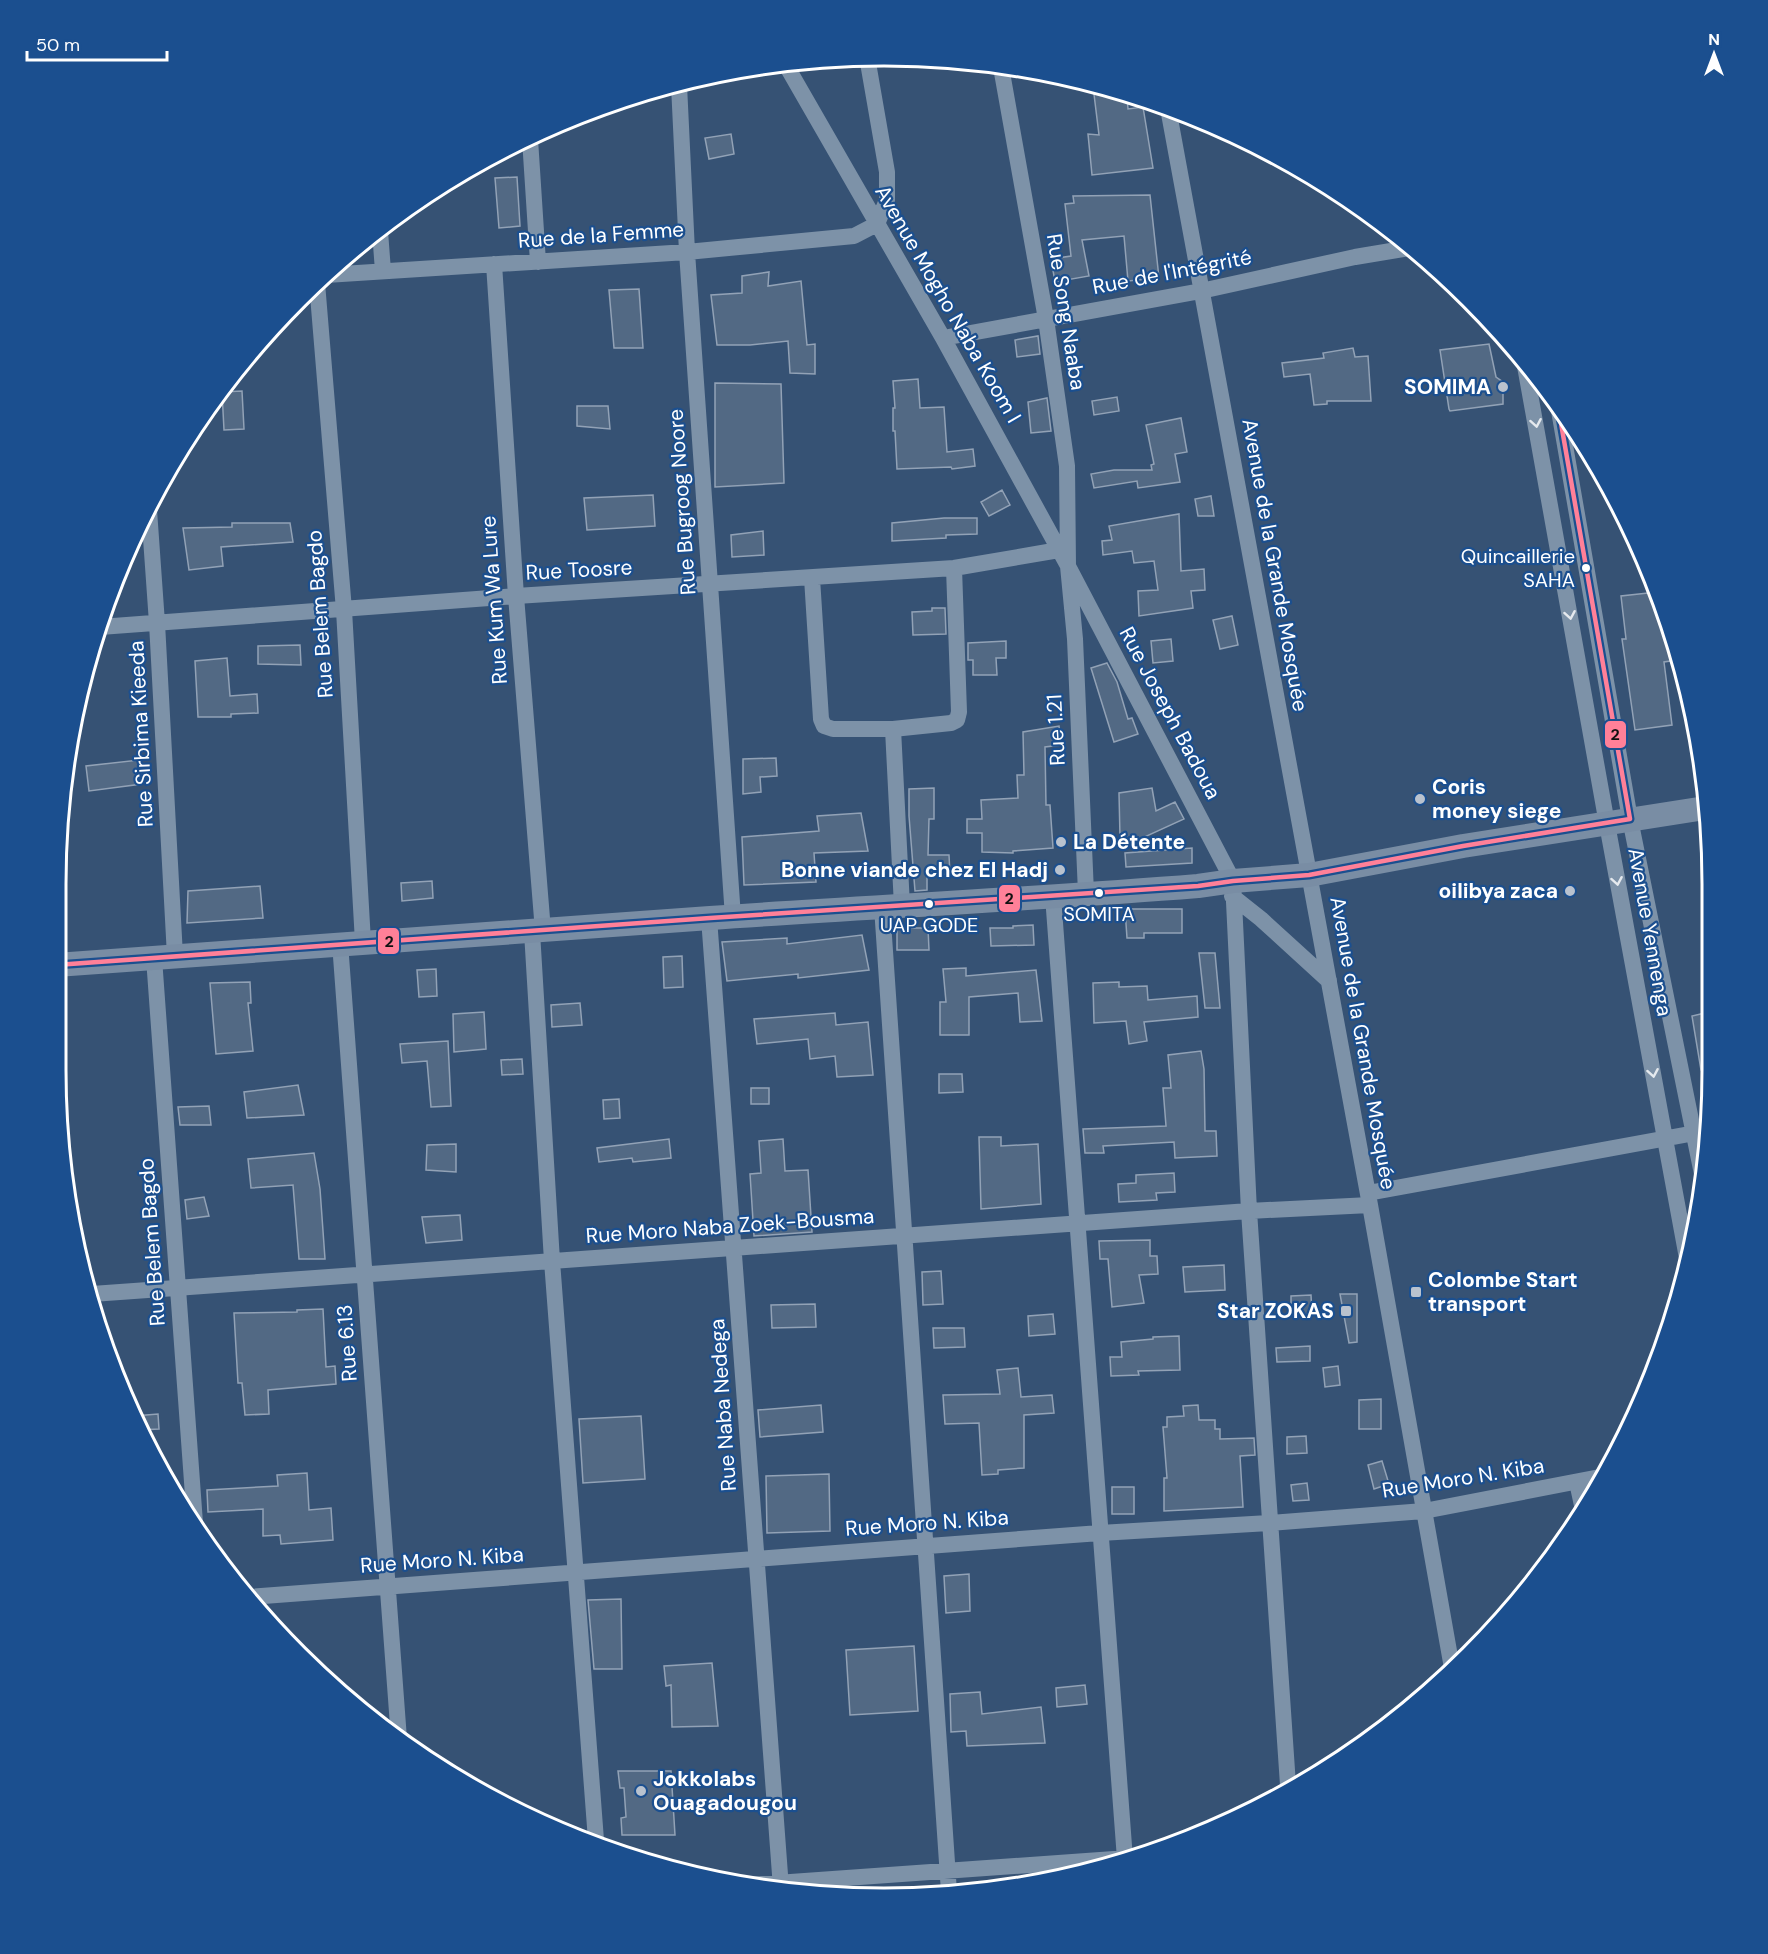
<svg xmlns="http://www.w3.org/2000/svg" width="1768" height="1954" viewBox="0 0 1768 1954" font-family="'DM Sans',sans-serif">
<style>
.building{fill:#526984;stroke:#92a2b6;stroke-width:1.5}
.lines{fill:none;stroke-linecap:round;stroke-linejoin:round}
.minor{stroke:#7d92a8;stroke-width:16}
.secondary{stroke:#798da4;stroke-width:24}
.bus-1-casing{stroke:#1b4f8f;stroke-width:9}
.bus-1{stroke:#ff8098;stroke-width:4.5}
.oneway{stroke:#e5e9ee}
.poi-dot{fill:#b9c2ce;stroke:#1b4f8f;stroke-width:2}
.bus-dot{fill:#fff;stroke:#1b4f8f;stroke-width:2}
.labels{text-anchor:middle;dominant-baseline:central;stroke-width:4.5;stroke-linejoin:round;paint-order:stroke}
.bus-label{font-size:20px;fill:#fff;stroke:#1b4f8f}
.street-label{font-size:21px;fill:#fff;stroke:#1b4f8f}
.poi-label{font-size:21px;font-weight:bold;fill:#fff;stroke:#1b4f8f;text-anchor:end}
.rim{fill:none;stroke:#fff;stroke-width:3}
.line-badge{stroke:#1b4f8f;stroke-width:2}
.pale-badge-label{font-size:16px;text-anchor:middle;font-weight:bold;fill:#111}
</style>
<rect width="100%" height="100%" fill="#365274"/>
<!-- building -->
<path class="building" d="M1093 86 1127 96 1128 109 1143 107 1153 168 1092 175 1088 134 1099 135Z
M731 134 734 154 709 159 705 138Z
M517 177 520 226 499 228 495 178Z
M1150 195 1159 278 1128 281 1124 236 1082 240 1089 276 1055 282 1051 259 1071 256 1065 204 1074 203 1073 196Z
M769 272 768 286 801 281 807 345 815 344V374L790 373 788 341 750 345H717L711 295 742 293V276Z
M639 289 643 348H614L609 290Z
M1038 336 1040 354 1017 357 1015 340Z
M1489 344 1496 377 1503 382V404L1450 411 1449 409 1440 350Z
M1353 348 1355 357 1368 356 1371 401H1327V404L1314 405 1310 374 1284 377 1282 363 1324 358 1323 353Z
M918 379 920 408 944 407 947 452 973 449 975 466 952 469 951 467 897 469 895 431H893V408H895L893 381Z
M715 383 781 384 784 483 715 487Z
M242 391 244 429 224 430 222 392Z
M1117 397 1119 411 1094 415 1092 401Z
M1047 398 1051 431 1031 433 1028 402Z
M577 406H608L610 429 577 426Z
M1181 418 1187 452 1175 454 1180 482 1138 488 1137 481 1094 488 1091 474 1114 470H1152L1151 465 1154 464 1146 425Z
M1002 490 1010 505 989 516 981 502Z
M653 495 655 526 587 530 584 498Z
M1211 496 1214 516H1198L1195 499Z
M1179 514 1181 571 1204 569 1205 590 1191 591 1193 608 1139 616 1138 591 1158 590 1154 561 1134 563 1132 551 1103 555 1102 541 1112 540 1109 526Z
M944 518H977V534L946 535V538L892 541V523Z
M232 523H290L293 542 221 547 223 566 189 570 183 528 232 527Z
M763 531 764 555 732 557 731 535Z
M1657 592 1678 660 1664 662 1672 725 1635 730 1622 639H1626L1621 596Z
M932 608H945L946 634 913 635 912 612 932 611Z
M1232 616 1238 645 1220 649 1213 620Z
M1171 639 1173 661 1153 663 1151 641Z
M1006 641V658H996L997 675H973V660H968V643Z
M300 645 301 665 258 664V646Z
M227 658 230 696 257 694 258 713 231 714V717H198L195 661Z
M1107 663 1117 682 1128 719 1132 718 1138 734 1114 742 1091 668Z
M1059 726 1061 745 1045 747 1046 805H1050L1053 848 1013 851V853L982 852V833H967V819H982L981 800 1018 798 1017 775H1024L1023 732Z
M776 758 777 776 760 777 761 792 743 794V759Z
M139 760 142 784 89 791 86 766Z
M934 788V819H929L928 855H949L950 874 927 875V890L915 891 909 816V789Z
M1152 788 1156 811 1175 802 1184 819 1125 846 1124 837H1120L1119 793Z
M861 813 868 851 814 853 816 882 744 885 742 837 819 831 817 816Z
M1192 848V863L1126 867 1125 853Z
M432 881 433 898 402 901 401 883Z
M260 886 263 918 187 923 188 891Z
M1125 909H1182V933H1144V938H1127Z
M1033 925 1034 945 991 946 990 928H1013V926Z
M897 928H928L929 950H897Z
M862 935 869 970 798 978V974L727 981 722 942 787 938V944Z
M1199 953H1215L1220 1008H1205Z
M682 956 683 987 664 988 663 957Z
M966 968V976L1036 970 1042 1021 1020 1022 1018 993 969 997V1035H940V1002H946L943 969Z
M436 969 437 996 419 997 417 970Z
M250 982 251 1003H248L253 1051 216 1054 210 983Z
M1119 982V987L1147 986 1148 1000 1197 996 1198 1017 1144 1022 1147 1041 1129 1044 1126 1021 1094 1023 1093 983Z
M580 1003 582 1025 552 1027 551 1005Z
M484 1012 486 1049 454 1052 453 1014Z
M1709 1012 1708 1070H1701L1692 1016Z
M835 1013 836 1025 868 1022 873 1075 837 1077 835 1056 810 1059 808 1039 757 1044 754 1019Z
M448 1041 451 1106 431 1107 427 1061 402 1063 400 1044Z
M1201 1051 1204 1069 1205 1131H1216L1217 1156 1175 1158 1174 1142 1103 1146 1104 1153H1085L1083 1129 1166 1126 1163 1088H1171L1168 1055Z
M522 1059 523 1074 502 1075 501 1060Z
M939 1074H962L963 1092 939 1093Z
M298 1085 304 1115 247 1118 244 1092Z
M751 1088H769V1104H751Z
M619 1099 620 1118 604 1119 603 1100Z
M209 1106 211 1125H180L178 1107Z
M979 1137H1001V1146L1038 1144 1041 1204 981 1209Z
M669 1139 671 1158 633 1162 632 1158 599 1162 597 1148Z
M783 1139 785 1171 808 1170 812 1232 754 1236 750 1174 761 1173 759 1141Z
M456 1144V1172L426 1170 427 1145Z
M314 1153 320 1189 325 1259H299L293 1185 251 1188 248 1159Z
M1174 1173 1175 1192 1156 1193 1157 1200 1119 1202 1118 1184 1136 1183V1175Z
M204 1197 209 1216 187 1219 185 1200Z
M460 1215 462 1240 426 1243 422 1217Z
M1150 1240V1256H1157L1158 1274 1139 1275 1144 1303 1112 1307 1108 1259H1100L1099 1241Z
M1224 1265 1225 1290 1185 1292 1183 1267Z
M941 1271 943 1304 923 1305 922 1272Z
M1340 1294H1357V1342L1349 1343Z
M1311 1295 1312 1314 1291 1315V1296Z
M815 1304 816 1327 772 1328 771 1305Z
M323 1309 326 1367 335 1366 336 1384 268 1390 269 1414 245 1415 242 1383H238L234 1313 297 1312V1310Z
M1053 1314 1055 1334 1029 1336 1028 1316Z
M933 1328H964L965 1347 934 1348Z
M1179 1336 1180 1370 1138 1371 1139 1375 1111 1376 1110 1357H1122L1121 1342 1153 1339V1337Z
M1310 1346V1361L1277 1362 1276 1348Z
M1338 1366 1340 1385 1325 1387 1323 1368Z
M1018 1368 1021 1397 1052 1395 1054 1413 1024 1415V1468L998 1470V1474L982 1475 979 1423 945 1424 943 1395 1000 1394 997 1370Z
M1381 1399V1429H1359V1400Z
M821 1405 823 1432 760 1437 758 1410Z
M1198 1405 1199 1420H1215V1429H1220V1439L1254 1438 1255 1455 1240 1456 1243 1507 1164 1511V1478H1167L1163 1427H1167V1417L1184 1416 1183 1406Z
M158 1414 159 1429 139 1430 134 1416Z
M641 1416 645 1479 583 1483 579 1419Z
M1306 1436 1307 1453 1287 1454V1437Z
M1382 1461 1389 1484 1374 1489 1368 1465Z
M307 1473 309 1510 331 1508 333 1540 281 1544 280 1535 263 1536V1509L208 1512 207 1490 278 1486 277 1475Z
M829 1474 830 1531 767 1533 766 1476Z
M1307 1483 1309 1500 1293 1501 1291 1485Z
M1112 1487H1134V1514H1112Z
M969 1574 970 1611 946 1613 944 1576Z
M621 1599 622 1669H594L588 1600Z
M914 1646 918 1711 850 1715 846 1650Z
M712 1663 718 1726 672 1727 671 1685 666 1686 664 1666Z
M1085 1685 1087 1704 1057 1707 1056 1688Z
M980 1692 982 1714 1041 1707 1045 1743 967 1746 966 1731 951 1732 950 1694Z
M618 1771H671L675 1835H622L621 1818 626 1817 624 1788H620Z"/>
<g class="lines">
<!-- minor -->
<path class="minor" d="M786 65 943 338 1068 566 1233 881 1249 1211 1288 1785
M1001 67 1046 319 1067 466 1068 566 1075 639 1086 893
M679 85 687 252 733 917
M1168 108 1370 1205 1452 1668
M530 139 538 262
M380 231 383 271
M494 264 516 596 543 931
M326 275 687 252 854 236 877 224 887 200V172L867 57
M317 283 344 610 363 942
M943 338 1201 291 1355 257 1409 248
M1525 366 1607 824 1687 1258
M1558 405 1630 819 1704 1184
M149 510 157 623 175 956
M812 578 821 719 824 726 833 729H893L951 723 957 720 959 712 954 568
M100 627 516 596 954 568 1059 550
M893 729 902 906
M1053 896 1125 1859
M1232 896 1261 919 1329 981
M882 907 949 1892
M709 918 781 1888
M532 932 552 1261 596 1840
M340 943 399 1739
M154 958 195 1523
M1368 1193 1695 1133
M92 1294 1249 1211 1370 1205
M1577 1482 1583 1510
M249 1597 1100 1533 1269 1523 1424 1511 1605 1476
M748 1885 1128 1858"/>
<!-- secondary -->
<path class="secondary" d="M56 965C274 949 492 934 710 918 872 907 1035 899 1198 886L1233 881 1309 875 1463 846 1705 808"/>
<!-- bus-1 casing -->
<g class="bus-1-casing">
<path id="bus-1" d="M56 965 710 918 1198 886 1233 881 1309 875 1463 846 1630 819 1558 406"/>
</g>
<!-- bus-1 -->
<use href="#bus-1" class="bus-1"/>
</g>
<!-- one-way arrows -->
<defs><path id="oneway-chevron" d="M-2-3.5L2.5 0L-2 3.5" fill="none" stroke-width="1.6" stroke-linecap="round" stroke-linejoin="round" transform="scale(1.5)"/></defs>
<g class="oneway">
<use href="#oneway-chevron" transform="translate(1536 423) rotate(80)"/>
<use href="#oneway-chevron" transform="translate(1570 615) rotate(80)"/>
<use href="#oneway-chevron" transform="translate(1617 881) rotate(80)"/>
<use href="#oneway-chevron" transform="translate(1653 1073) rotate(80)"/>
</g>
<!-- markers -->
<g class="poi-dot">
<circle cx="1503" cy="387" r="6"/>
<circle cx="1420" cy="799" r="6"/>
<circle cx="1061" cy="842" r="6"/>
<circle cx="1060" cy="870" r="6"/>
<circle cx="1570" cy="891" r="6"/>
<rect x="1410" y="1286" width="12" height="12" rx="3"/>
<rect x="1340" y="1305" width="12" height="12" rx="3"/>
<circle cx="641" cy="1791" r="6"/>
</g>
<g class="bus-dot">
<circle cx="1586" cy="568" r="5"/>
<circle cx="1099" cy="893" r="5"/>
<circle cx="929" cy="904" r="5"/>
</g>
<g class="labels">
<!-- bus labels -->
<g class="bus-label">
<text x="1575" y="556" text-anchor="end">Quincaillerie<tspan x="1575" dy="24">SAHA</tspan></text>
<text x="1099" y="914">SOMITA</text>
<text x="929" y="925">UAP GODE</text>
</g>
<!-- street labels -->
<g class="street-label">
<text transform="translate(601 235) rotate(-4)">Rue de la Femme</text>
<text transform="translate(1172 272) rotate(-11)">Rue de l'Intégrité</text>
<text transform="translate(948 304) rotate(60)">Avenue Mogho Naba Koom I</text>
<text transform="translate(1066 312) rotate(81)">Rue Song Naaba</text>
<text transform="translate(682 502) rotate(-94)">Rue Bugroog Noore</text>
<text transform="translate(1275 565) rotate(80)">Avenue de la Grande Mosquée</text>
<text transform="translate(579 570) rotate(-3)">Rue Toosre</text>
<text transform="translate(494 600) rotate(-94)">Rue Kum Wa Lure</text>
<text transform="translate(320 614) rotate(-94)">Rue Belem Bagdo</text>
<text transform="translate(1170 713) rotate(62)">Rue Joseph Badoua</text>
<text transform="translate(1056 730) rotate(-93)">Rue 1.21</text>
<text transform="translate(141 734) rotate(-93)">Rue Sirbima Kieeda</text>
<text transform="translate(1650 932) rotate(80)">Avenue Yennenga</text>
<text transform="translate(1363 1043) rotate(80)">Avenue de la Grande Mosquée</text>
<text transform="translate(730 1226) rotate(-4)">Rue Moro Naba Zoek-Bousma</text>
<text transform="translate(152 1242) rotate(-94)">Rue Belem Bagdo</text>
<text transform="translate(347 1343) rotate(-94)">Rue 6.13</text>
<text transform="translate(723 1405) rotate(-94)">Rue Naba Nedega</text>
<text transform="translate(1463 1478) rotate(-9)">Rue Moro N. Kiba</text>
<text transform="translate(927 1523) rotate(-4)">Rue Moro N. Kiba</text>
<text transform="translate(442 1560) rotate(-4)">Rue Moro N. Kiba</text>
</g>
<!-- poi labels -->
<g class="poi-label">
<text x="1491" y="387">SOMIMA</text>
<text x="1432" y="787" text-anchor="start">Coris<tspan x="1432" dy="24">money siege</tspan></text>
<text x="1073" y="842" text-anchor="start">La Détente</text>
<text x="1048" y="870">Bonne viande chez El Hadj</text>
<text x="1558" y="891">oilibya zaca</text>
<text x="1428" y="1280" text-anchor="start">Colombe Start<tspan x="1428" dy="24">transport</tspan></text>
<text x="1334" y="1311">Star ZOKAS</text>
<text x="653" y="1779" text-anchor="start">Jokkolabs<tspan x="653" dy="24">Ouagadougou</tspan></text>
</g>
</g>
<!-- crop -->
<path d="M0 0H1768V1954H0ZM884 66H884A818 818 0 0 1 1702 884V1070A818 818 0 0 1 884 1888H884A818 818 0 0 1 66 1070V884A818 818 0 0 1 884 66Z" fill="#1b4f8f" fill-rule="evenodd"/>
<path class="rim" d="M884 66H884A818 818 0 0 1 1702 884V1070A818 818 0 0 1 884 1888H884A818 818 0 0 1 66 1070V884A818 818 0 0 1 884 66Z"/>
<g class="line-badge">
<rect x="1604" y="720" width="23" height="29" rx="6" fill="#ff8098"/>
<rect x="998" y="884" width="23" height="29" rx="6" fill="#ff8098"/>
<rect x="377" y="927" width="23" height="28" rx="6" fill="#ff8098"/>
</g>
<g class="pale-badge-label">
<text x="1615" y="740">2</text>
<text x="1009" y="904">2</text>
<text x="389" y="947">2</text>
</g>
<!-- north arrow -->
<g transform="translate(1714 54)" stroke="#1b4f8f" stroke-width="4.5" paint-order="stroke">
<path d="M0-4.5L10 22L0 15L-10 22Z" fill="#ffffff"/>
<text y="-9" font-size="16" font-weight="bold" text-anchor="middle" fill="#ffffff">N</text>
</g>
<!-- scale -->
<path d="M27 51v9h140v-9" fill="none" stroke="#ffffff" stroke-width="3"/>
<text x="36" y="51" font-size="18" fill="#ffffff" stroke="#1b4f8f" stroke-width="4.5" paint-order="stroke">50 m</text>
</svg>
